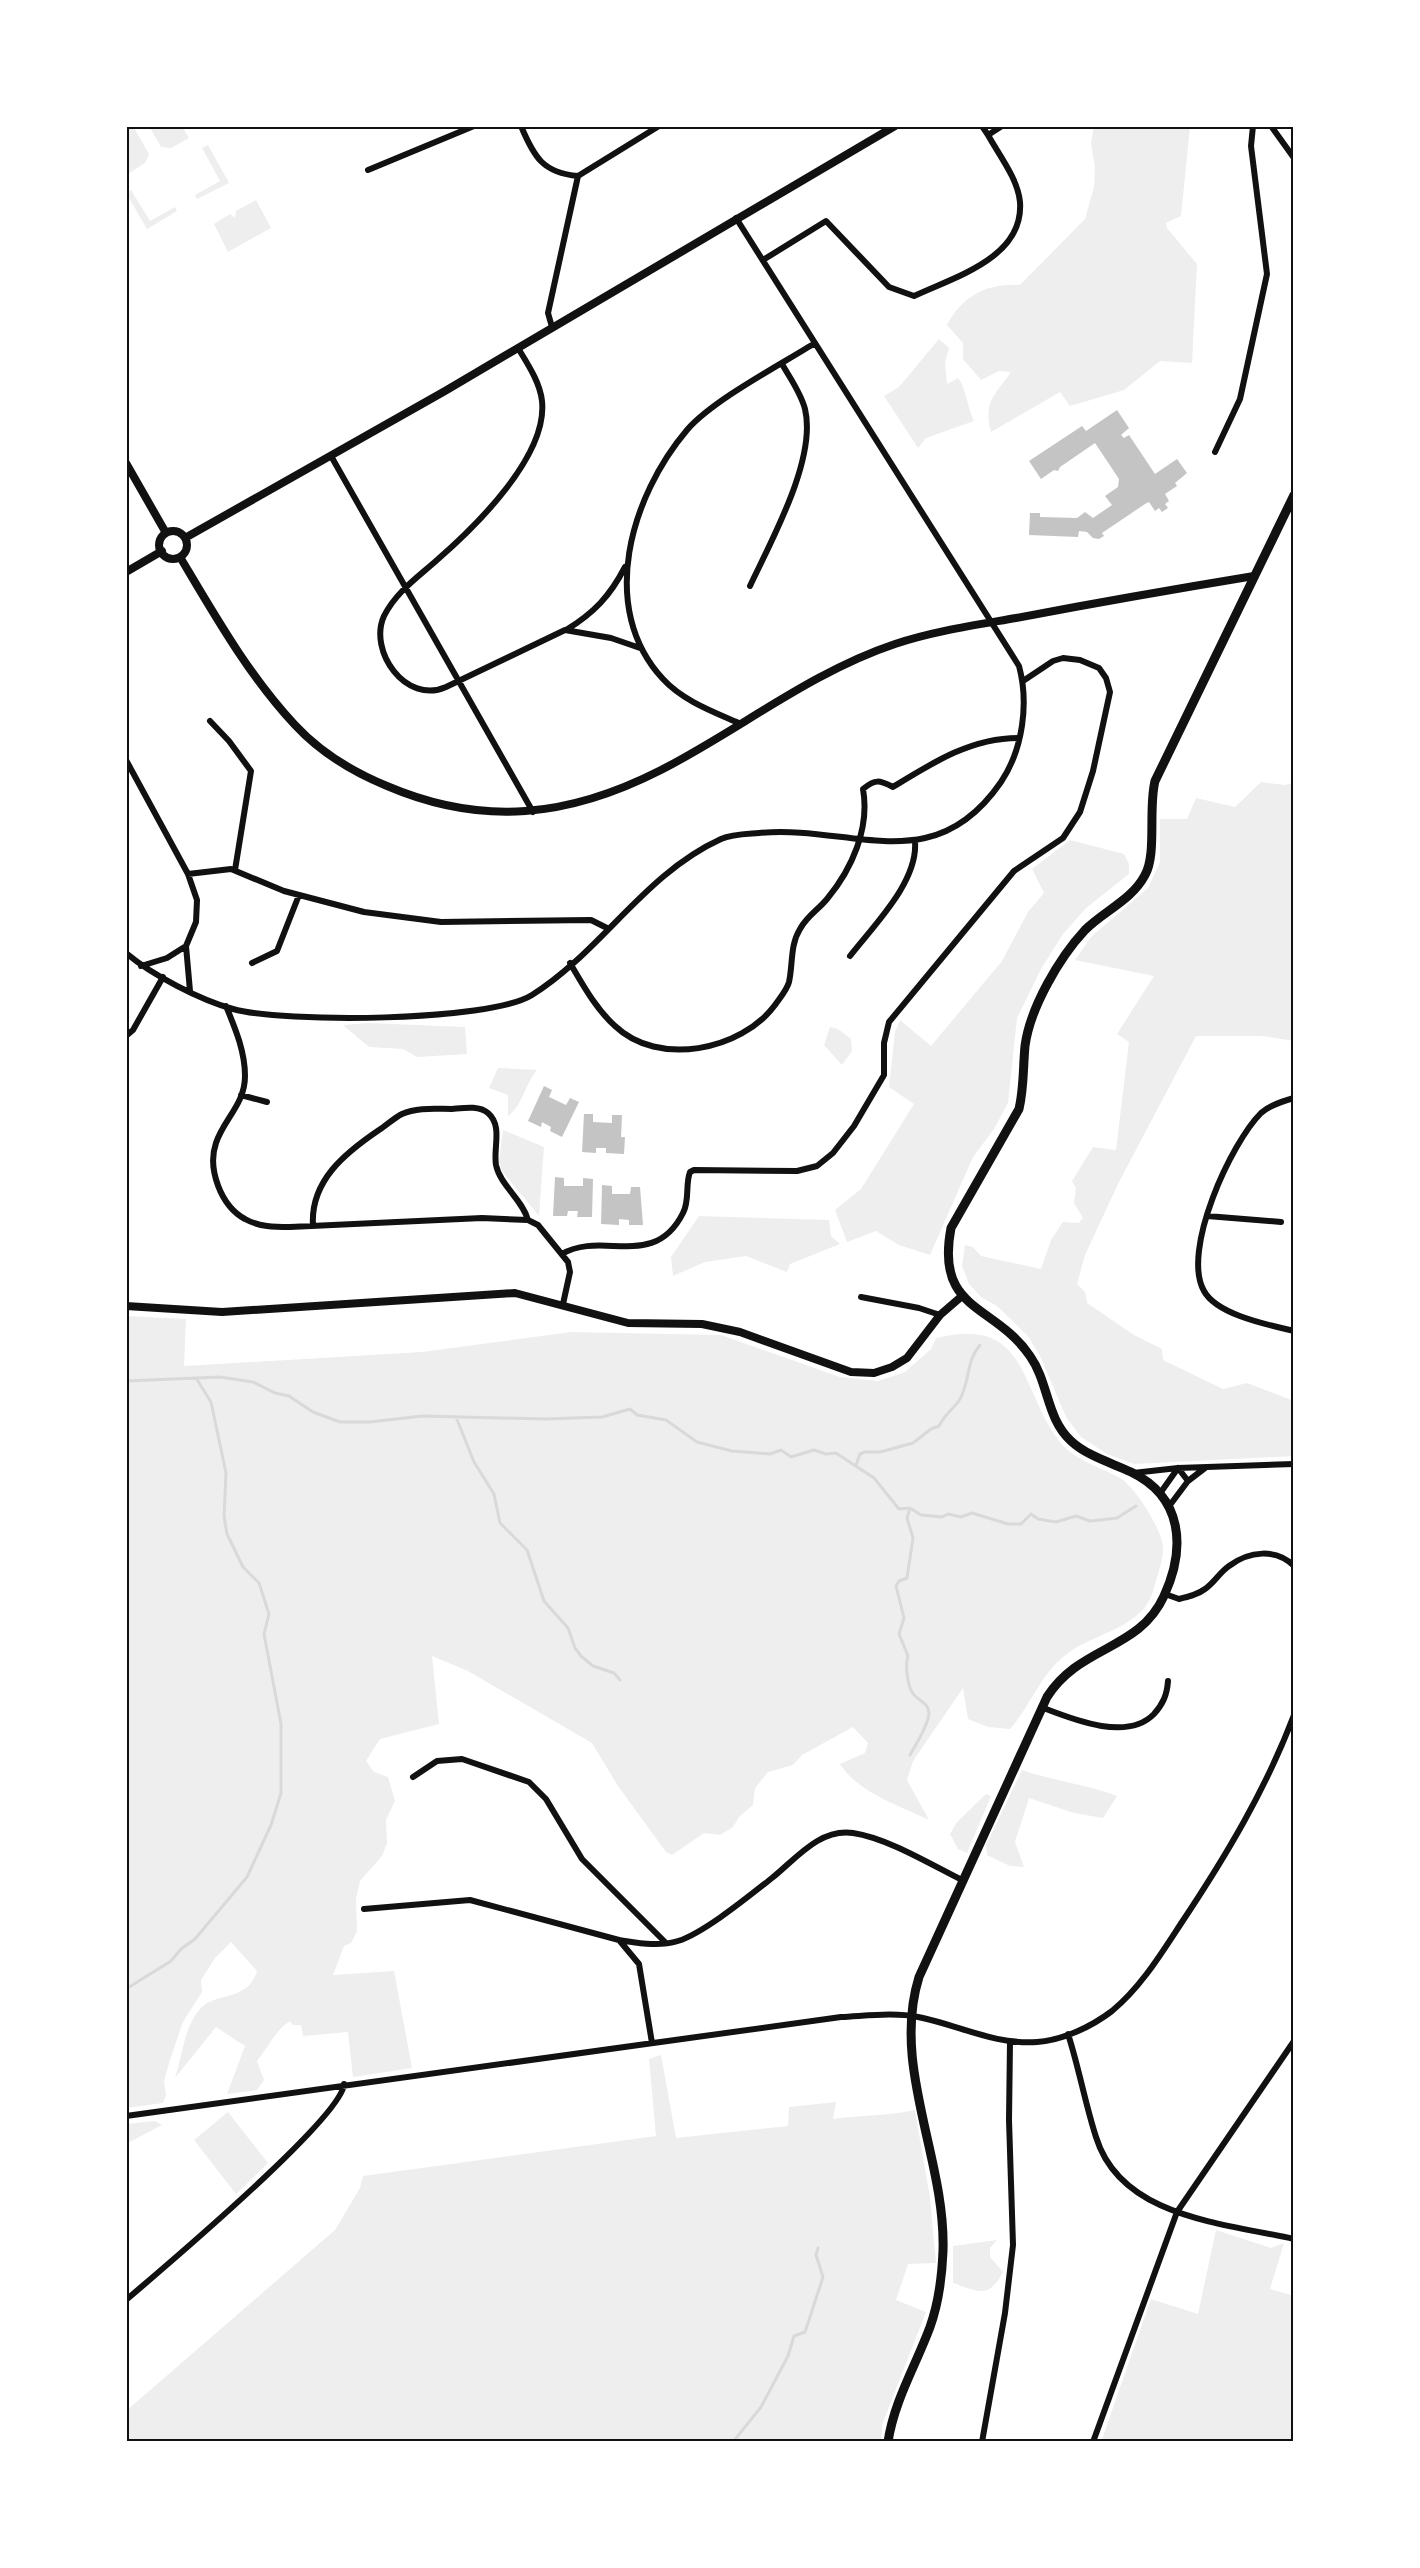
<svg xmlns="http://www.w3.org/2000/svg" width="1420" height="2568" viewBox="0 0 1420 2568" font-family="'Noto Serif',serif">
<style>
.green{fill:#eee}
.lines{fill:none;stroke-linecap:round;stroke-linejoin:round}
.stream{stroke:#d9d9d9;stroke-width:3}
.building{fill:#c4c4c4}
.minor{stroke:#111;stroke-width:6}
.tertiary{stroke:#111;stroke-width:8}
.secondary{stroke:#111;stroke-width:9}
.neatline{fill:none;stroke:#111;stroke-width:2}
</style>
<rect width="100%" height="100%" fill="#fff"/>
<!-- green -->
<path class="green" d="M126 126H133L149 154 145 163 128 174Z
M149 126H182L189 138 171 148 161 147Z
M1094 126H1168L1169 129 1190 127 1181 216 1166 223 1167 228 1197 264 1192 363 1160 361 1124 390 1070 406 1060 392 991 432C983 402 995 395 1011 372L999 371 981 380 963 359V343L947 325C962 296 987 283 1020 285L1085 219 1094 187 1095 168 1091 143Z
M208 145 229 183 197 199 195 195 220 181 202 148Z
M131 190 150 221 175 207 177 211 147 229 126 193Z
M256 200 271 228 228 252 214 224 230 214 235 218 236 211Z
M939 339 949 348 945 362 947 384 958 378C965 386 968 408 974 421L926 438 918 448 884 396 899 387Z
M1261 782 1285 785 1294 783V1041L1263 1036H1196L1119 1182 1085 1255 1077 1284 1085 1292 1087 1303 1134 1335 1162 1349 1163 1360 1223 1389 1247 1383 1294 1401V1456L1134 1464 1107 1454 1081 1437 1066 1417 1040 1356 1028 1336 997 1306 981 1297 969 1284 962 1266 965 1245 973 1247 981 1256 1041 1269 1051 1240 1063 1222 1079 1223 1083 1218 1074 1203 1076 1188 1072 1181 1093 1147 1116 1150 1129 1042 1117 1034 1154 976 1075 960 1091 937 1148 888 1160 862V819H1187L1196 798 1235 807Z
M1070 840 1124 854 1129 864V874L1086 908 1063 934 1041 969 1017 1018 1008 1103 994 1129 973 1157 930 1255 899 1245 876 1231 847 1242 835 1210 861 1189 914 1104 889 1087 895 1032 900 1020 931 1046 1002 961 1028 912 1044 893 1032 869Z
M368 1023 465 1027 467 1054 417 1057 403 1049 369 1047 343 1025Z
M830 1027 838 1029 851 1039 852 1051 842 1065 824 1045Z
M498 1068 537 1070C525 1084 523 1105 508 1116V1095L489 1088Z
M503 1130 544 1147 539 1216 502 1171 499 1161Z
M699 1216 829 1220 831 1236 840 1244 790 1264 787 1272 746 1256 705 1262 673 1276 671 1257Z
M126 1316 186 1319 184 1366 422 1352 571 1332 721 1335 840 1377 878 1381 905 1372 931 1349 936 1338C1028 1315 1019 1388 1059 1441 1075 1461 1099 1466 1120 1478 1135 1487 1162 1529 1163 1547 1164 1559 1156 1579 1153 1591 1144 1626 1097 1633 1071 1651 1042 1670 1032 1704 1010 1729L988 1727 968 1719 963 1688 913 1761 907 1780 929 1820C899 1805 858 1793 840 1764L865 1753 868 1743 853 1727 802 1755 793 1765 768 1772 755 1788 753 1805 739 1817 733 1827 720 1835 704 1833 672 1855 666 1852 618 1786 592 1743 468 1671 432 1656 439 1724 380 1739 366 1761 374 1772 388 1777 395 1801 386 1820 387 1843 382 1856 360 1881 356 1899 357 1931 351 1943 344 1946 333 1975 394 1971 412 2068 353 2077 348 2032 303 2036 301 2025H293L290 2021C275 2031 269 2046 257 2061L264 2080 257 2090 227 2094 245 2046 216 2027 175 2078C182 2056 185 2023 202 2007 218 1992 248 2001 257 1971L231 1942 215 1958 201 1980 202 1992 183 2022 170 2060 164 2081 166 2095 163 2103 126 2108Z
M1022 1770C1053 1781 1086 1784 1117 1796L1103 1818 1074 1813 1029 1798 1015 1842 1024 1867 1010 1866 987 1855 986 1845Z
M986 1794 991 1796 967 1853 958 1849 950 1834 957 1822Z
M661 2055 676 2138 788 2126 789 2107 836 2102 833 2119C862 2115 887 2116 915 2110L930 2198 936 2263 908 2264 896 2300 926 2312 882 2425 881 2442H126V2411L335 2230 360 2188 363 2176 656 2136 649 2059Z
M228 2112 268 2163 236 2194 194 2140Z
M155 2121 162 2125 126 2144V2124Z
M1216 2230 1271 2248 1284 2243 1270 2289 1294 2296V2442H1101L1151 2299 1198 2314Z
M997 2240 990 2248V2257L1003 2272C989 2299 979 2292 953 2283V2246Z"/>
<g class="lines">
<!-- stream -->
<path class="stream" d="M126 1381 220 1377 253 1382 275 1393 289 1396 313 1412 340 1422H370L422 1416 545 1419 602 1417 630 1409 637 1415 666 1420 697 1442 732 1451 770 1454 781 1450 791 1457 814 1450 826 1454 836 1453 874 1478 899 1509 910 1508 921 1515 942 1517 948 1514 961 1517 972 1513 1008 1524H1021L1031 1514 1038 1519 1056 1522 1076 1516 1090 1521 1117 1518 1136 1506
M456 1417 474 1462 494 1494 500 1523 527 1550 544 1601 568 1628 575 1648 581 1656 593 1666 614 1673 620 1680
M856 1465 860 1454 865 1452H880L913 1443 931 1429 939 1426C946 1412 954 1409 960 1399 970 1381 966 1361 980 1345
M910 1508 907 1518 913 1538 907 1578 899 1581 896 1586 904 1618 899 1634 908 1656C905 1665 907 1688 915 1696 920 1701 929 1704 929 1713 929 1724 915 1746 910 1755
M126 1989 171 1961 181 1949 195 1939 247 1877 271 1825 281 1793V1724L264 1634 269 1614 259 1583 243 1567 227 1534 224 1516 226 1473 211 1402 196 1378
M733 2442 761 2407 788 2356 794 2336 805 2332 823 2277 816 2255 818 2248"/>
</g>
<!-- building -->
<path class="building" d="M1117 410 1129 428 1121 435 1124 438 1129 435 1155 474 1177 459 1187 473 1175 483 1177 486 1165 494 1169 501 1165 504 1168 508 1162 512 1159 508 1155 511 1149 502 1145 504 1102 533 1104 536 1099 539 1093 538 1087 532 1079 531 1078 537 1029 535 1030 513H1040V517L1077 518 1085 512 1093 518 1112 505 1105 496 1118 487 1119 479 1095 443 1060 467 1058 471 1054 470 1041 479 1029 461 1082 426 1086 431Z
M544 1086 552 1090 549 1097 566 1105 570 1098 579 1102 562 1137 550 1131 551 1127 542 1122 541 1127 528 1121Z
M584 1114H593V1122L612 1123V1115H622L621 1137H625L624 1154 606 1153V1148H596V1153L582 1152Z
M555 1177 564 1178V1186H583V1178L593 1179 592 1217H577L578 1211H568L567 1216H553Z
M602 1185 612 1186V1194H630L631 1187H640L643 1225H629V1220L619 1219V1225L601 1224Z"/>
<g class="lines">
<!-- minor -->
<path class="minor" d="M521 126C534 157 543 173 578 176
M982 126 988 135
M1271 126 1294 158
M368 170 474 126
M763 260 826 221 889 287 914 296C954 277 1024 258 1020 202 1018 179 999 155 988 135L1002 126
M552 327 548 313 578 176 659 126
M518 348C527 363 540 382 542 401 548 456 475 527 437 560 418 577 396 592 384 616 368 651 406 705 446 687L565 630 611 638 640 648
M1215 452 1240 399 1267 274 1251 146 1253 126
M331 456 533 812
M750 586C771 541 817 459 805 409 801 393 790 378 782 364
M566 630C594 613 610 596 625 567
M210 721 229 741 251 771 235 870
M741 724C714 712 683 701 663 679 597 608 631 496 687 430 713 400 780 365 815 343
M126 760 188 874 197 900 196 922 186 946 190 991
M188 874 231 869 284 891 364 912 441 922 591 920 607 928
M126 953C152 975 200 1000 233 1009 283 1023 489 1022 532 995 602 951 644 874 721 839 732 834 747 834 759 833 851 824 933 881 1001 782 1023 749 1029 703 1019 666L736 218
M850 956C874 925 918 882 915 842
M252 963 277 951 299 895
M570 963C583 985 596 1009 615 1026 658 1067 741 1051 775 1005 779 999 787 990 789 982 793 964 790 945 800 929 807 916 818 910 827 899 852 869 870 828 863 789 875 779 879 780 893 787 932 763 971 738 1018 738
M141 966 167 958 186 946
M226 1006C235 1028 245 1051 245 1076 245 1104 224 1119 216 1143 207 1169 221 1206 245 1219 259 1227 275 1227 290 1227L482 1218 528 1220 538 1225 568 1262 570 1272 563 1304
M126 1036 133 1030 163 977
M241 1095 267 1102
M1294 1098C1283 1101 1270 1105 1261 1113 1231 1143 1181 1251 1204 1291 1217 1315 1269 1325 1294 1331
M1207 1216 1281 1222
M313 1226C310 1181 345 1153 379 1130 387 1125 394 1118 402 1114 417 1107 436 1109 452 1109 463 1108 479 1105 488 1113 503 1126 493 1148 496 1165 500 1185 522 1199 528 1220
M562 1254C602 1230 654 1271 683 1213 690 1200 685 1185 690 1172L694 1170 797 1171 817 1166 833 1153 854 1126 884 1075V1043L889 1022 1014 871 1063 838 1080 812 1093 771 1110 692 1106 678 1099 668 1080 660 1063 658 1053 661 1023 681
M861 1297 919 1308 940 1315
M1133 1473 1178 1468 1294 1464
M1161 1492 1178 1468 1188 1481
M1170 1505 1188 1481 1205 1468
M1165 1594 1179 1599C1188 1597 1197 1595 1205 1589 1214 1583 1220 1572 1229 1566 1249 1551 1276 1548 1294 1566
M1041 1707C1072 1719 1127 1742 1154 1714 1163 1704 1167 1695 1168 1681
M413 1777 437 1761 462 1759 529 1782 546 1799 582 1859 666 1943
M364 1909 470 1900 619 1940 639 1964 652 2043
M619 1940C639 1943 658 1947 678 1941 704 1933 749 1896 772 1878 795 1860 819 1828 853 1833 887 1838 930 1864 962 1880
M1068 2034C1079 2068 1085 2103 1096 2137 1121 2218 1224 2223 1294 2239
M126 2116 841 2017C865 2016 894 2012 918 2017 959 2025 994 2045 1037 2042 1063 2040 1091 2027 1112 2011 1141 1987 1161 1954 1182 1922 1226 1856 1266 1789 1294 1715
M126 2300C161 2270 342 2118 344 2084
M982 2442 1005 2313 1013 2245 1009 2120 1010 2041
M1093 2442 1177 2212 1294 2041"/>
<!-- tertiary -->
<path class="tertiary" d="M126 463 166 533
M159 545a14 14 0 1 1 28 0a14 14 0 1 1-28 0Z
M185 538 445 391 895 126
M180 557C214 614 249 676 295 725 320 752 353 772 387 786 483 827 569 817 661 770 739 730 811 672 895 644 934 631 976 625 1016 618 1095 603 1175 589 1254 576
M126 572 162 551
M126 1306 222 1312 515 1293 628 1323 702 1324 740 1332 851 1372 874 1373 892 1367 907 1358 940 1315 962 1296"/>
<!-- secondary -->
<path class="secondary" d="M888 2442C894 2401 916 2365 930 2327 939 2302 942 2276 943 2251 946 2159 891 2067 919 1977L1047 1697C1080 1645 1139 1651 1164 1596 1186 1548 1183 1497 1131 1472 1112 1463 1087 1456 1071 1441 1046 1418 1049 1383 1030 1356 994 1303 935 1312 951 1228L1019 1109C1024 1088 1023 1067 1025 1046 1030 1008 1059 958 1085 930 1104 911 1132 900 1145 875 1157 854 1148 809 1155 781L1294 495"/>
</g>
<!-- border -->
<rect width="1420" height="2568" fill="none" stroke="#ffffff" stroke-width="255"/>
<rect x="128" y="128" width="1164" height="2312" class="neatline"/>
</svg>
